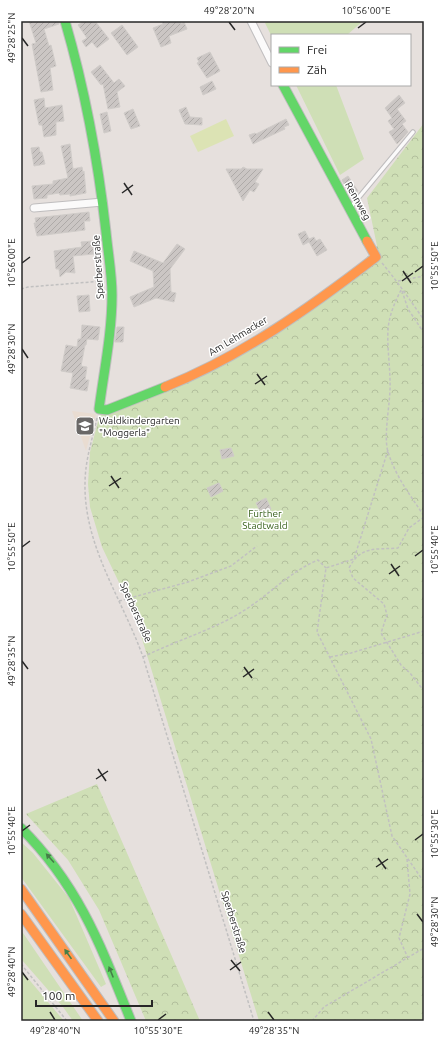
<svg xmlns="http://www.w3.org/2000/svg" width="445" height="1042" viewBox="0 0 445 1042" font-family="Ubuntu,sans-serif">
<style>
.education{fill:#e9dcd1}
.grass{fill:#cfdfb6}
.forest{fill:url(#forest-crowns)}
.pitch{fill:#dce3b4}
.building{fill:url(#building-hatch);stroke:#d0ccc9}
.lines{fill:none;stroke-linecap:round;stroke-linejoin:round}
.lane-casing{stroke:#bfbdbe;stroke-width:5.5}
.street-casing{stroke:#bfbdbe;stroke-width:9}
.fast-casing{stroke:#bfbdbe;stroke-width:11}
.slow-casing{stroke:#bfbdbe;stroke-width:11}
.path{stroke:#c1c0c0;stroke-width:1.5;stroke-dasharray:3 2;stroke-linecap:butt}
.lane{stroke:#fbfafa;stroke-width:3.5}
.street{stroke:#fbfafa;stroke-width:7}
.fast{stroke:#63d668;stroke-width:9}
.slow{stroke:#ff974d;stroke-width:9}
.oneway{fill:#457e48}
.ticks{fill:none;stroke:#272727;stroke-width:1.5}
.labels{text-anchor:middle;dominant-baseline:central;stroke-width:3;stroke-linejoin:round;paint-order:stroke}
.street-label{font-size:10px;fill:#272727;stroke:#fff}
.poi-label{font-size:10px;fill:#272727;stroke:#fff;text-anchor:start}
.park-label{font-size:10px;fill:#37601b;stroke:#fff}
.neatline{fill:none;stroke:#272727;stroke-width:1.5}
.ticks-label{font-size:10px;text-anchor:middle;fill:#272727}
</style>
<defs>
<pattern id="forest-crowns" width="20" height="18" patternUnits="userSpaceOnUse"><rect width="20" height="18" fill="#cfdfb6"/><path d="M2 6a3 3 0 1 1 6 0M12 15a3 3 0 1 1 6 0" fill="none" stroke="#b2bf9c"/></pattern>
<pattern id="building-hatch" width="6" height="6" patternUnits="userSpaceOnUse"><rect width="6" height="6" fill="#cbc6c4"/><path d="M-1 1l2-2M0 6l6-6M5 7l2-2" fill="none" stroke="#aeaaa8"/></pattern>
</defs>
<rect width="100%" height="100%" fill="#e6e0dd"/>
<!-- education -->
<path class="education" d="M72 411 96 414 86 451Z"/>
<!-- grass -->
<path class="grass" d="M268 21H363L347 35H272V37L265 23Z
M296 85H336L364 159 340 175Z
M21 842 33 853 69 898 106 984 101 987 21 877Z
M21 930 83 1021H73L63 1007 21 959Z
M21 970 64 1021H23L21 1018Z"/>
<!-- forest -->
<path class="forest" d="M424 123V1021H259L135 616 102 547 90 507 88 484 90 452 100 414 214 367 334 294 377 246 367 198Z
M97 784 200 1021H146L99 910 68 860 26 814Z"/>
<!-- pitch -->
<path class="pitch" d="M226 119 234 136 198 152 190 136Z"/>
<!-- building -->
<path class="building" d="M29 21H59V24L44 29 49 46 51 45 56 66 50 68 53 90 41 92 32 44 36 43Z
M84 21H95L109 39 97 48 92 42 86 47 82 41 87 38 78 25Z
M162 21H180L181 24 184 22 187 29 169 36 171 43 161 47 153 28 163 24Z
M122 25 138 47 127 55 111 33Z
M210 52 220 71 207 78 197 63 199 62 197 58Z
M100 65 114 83 119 79 125 86 117 92 120 107 108 109 103 84 101 85 91 72Z
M212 81 216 89 203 95 200 87Z
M399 95 405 103 397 109 406 121 402 124 408 132 397 144 389 132 394 129 388 121 392 118 385 108Z
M44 98 45 108 62 105 64 121 56 122V135L44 137 42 125H39L34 100Z
M186 107 190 117 202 118V125L185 124 179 110Z
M133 109 140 126 131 129 124 113Z
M107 112 111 131 104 133 100 114Z
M286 119 289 125 284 127 285 129 253 144 249 135 255 133 256 134Z
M70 144 73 169 82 167 83 172 84 171 86 193 70 196V194L60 195 59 193 47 195V198L34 199 32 186 53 184V181L68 178 61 146Z
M39 147 40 152H42L45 164 34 166 31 148Z
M243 167 247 169H263L255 182 259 184 254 192 250 190 243 201 226 169H241Z
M348 176 358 191 350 195 342 180Z
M89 212 90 221H84L85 230 37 236 34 223H36L35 218Z
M305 231 309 239 314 237 316 241 320 239 327 250 317 256 309 242 303 245 298 234Z
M93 241 94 254 73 256 75 273 66 272 60 277 59 269H56L54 251 82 247 81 242Z
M177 244 185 249 170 269 171 292 176 293 174 302 156 298 134 307 130 297 154 287 153 271 130 261 134 251 163 263Z
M89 295 90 311 79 312 77 296Z
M82 325 100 327 98 340 87 339 86 345H85L81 366 87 367 85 380H89L87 391 70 388 73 373 61 371 66 345 77 347 78 339H81Z
M117 327H124L123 342H115Z
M231 448 234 456 222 459 220 450Z
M219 483 223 491 211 497 207 488Z
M266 498 271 509 261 513 256 503Z"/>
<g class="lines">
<!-- lane casing -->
<g class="lane-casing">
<path id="lane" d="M350 208 413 132"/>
</g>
<!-- street casing -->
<g class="street-casing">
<path id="street" d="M251 21 272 63
M34 208 103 202"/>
</g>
<!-- fast casing -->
<g class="fast-casing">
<path id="fast" d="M65 21C85 90 98 160 106 232 108 253 112 274 112 295 112 333 104 371 99 409L107 410 165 387
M283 85 367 241
M21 828C79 886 101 946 131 1021"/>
</g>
<!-- slow casing -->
<g class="slow-casing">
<path id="slow" d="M165 387C241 357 311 307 376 257L367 241
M21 889 114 1021
M21 914 98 1021"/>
</g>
<!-- path -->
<path class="path" d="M382 263C397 281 410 300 424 320
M398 281 424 276
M21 289 28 287 103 281
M401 290C395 302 389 315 388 330 387 347 390 365 390 382 391 401 383 435 388 452 397 479 409 493 424 516
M402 291 408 309 424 333
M97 418C92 441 85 460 85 484 84 547 123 600 143 657L254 1021
M388 450 354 559 326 568 317 632 371 739 392 836 424 882
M424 517 409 528 398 548C376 550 361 545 349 568L353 578 384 604 387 615 381 633 401 665 410 673 424 691
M119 601 188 582 231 566 257 546
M143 657C175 641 210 631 240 613 267 597 289 572 318 560L326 568
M330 657 351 653 424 631
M407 859 410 894 399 938 408 958
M21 964 67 1021
M312 1021 324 1007 424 948"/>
<!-- lane -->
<use href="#lane" class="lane"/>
<!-- street -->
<use href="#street" class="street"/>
<!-- fast -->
<use href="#fast" class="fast"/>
<!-- slow -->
<use href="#slow" class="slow"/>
</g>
<!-- one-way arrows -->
<defs><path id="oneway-solid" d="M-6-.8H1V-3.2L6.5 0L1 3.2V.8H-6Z"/></defs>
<g class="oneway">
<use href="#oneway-solid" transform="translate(50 858) rotate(-132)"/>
<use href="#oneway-solid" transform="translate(68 954) rotate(-125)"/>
<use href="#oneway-solid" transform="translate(111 972) rotate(-112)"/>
</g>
<!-- ticks -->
<path class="ticks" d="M229 22 235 30M358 28 366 22M22 38 28 46M124 183 132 195M122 193 133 185M22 263 30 257M403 271 411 283M415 272 423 266M402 281 413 273M22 349 28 358M257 374 265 385M255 384 267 376M111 476 119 488M109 486 121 478M22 547 30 541M415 556 423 550M391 564 399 576M389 574 400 566M22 661 28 669M244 667 252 678M243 677 254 669M98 769 106 781M96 779 108 771M22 831 30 825M415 840 423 834M378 858 386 869M376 867 388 859M417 914 423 922M231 960 240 971M230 970 241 962M22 972 28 980M50 1012 55 1020M268 1012 274 1020M158 1020 166 1014"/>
<!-- icons -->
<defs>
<g id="school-square" transform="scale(1)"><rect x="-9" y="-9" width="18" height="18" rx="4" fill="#6a6867" stroke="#fff"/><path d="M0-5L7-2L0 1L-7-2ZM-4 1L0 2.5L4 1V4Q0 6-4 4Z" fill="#fff"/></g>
</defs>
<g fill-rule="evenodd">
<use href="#school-square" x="85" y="426"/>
</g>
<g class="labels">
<!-- street labels -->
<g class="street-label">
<text transform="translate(358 201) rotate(61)">Rennweg</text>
<text transform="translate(98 267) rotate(-94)">Sperberstraße</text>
<text transform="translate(238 336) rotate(-31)">Am Lehmacker</text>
<text transform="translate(136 612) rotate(66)">Sperberstraße</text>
<text transform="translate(234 922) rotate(73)">Sperberstraße</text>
</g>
<!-- poi labels -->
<g class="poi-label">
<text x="99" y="420">Waldkindergarten<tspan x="99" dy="12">"Moggerla"</tspan></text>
</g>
<!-- park labels -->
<g class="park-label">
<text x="265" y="513">Fürther<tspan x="265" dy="12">Stadtwald</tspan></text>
</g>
</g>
<!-- border -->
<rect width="445" height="1042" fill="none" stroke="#ffffff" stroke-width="44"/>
<!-- legend -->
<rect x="271" y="34" width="140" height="52" fill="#ffffff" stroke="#a9a9a9"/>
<rect x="279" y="47" width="20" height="6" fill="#63d668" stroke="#a9a9a9"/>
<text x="307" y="54" font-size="12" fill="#272727">Frei</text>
<rect x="279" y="67" width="20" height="6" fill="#ff974d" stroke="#a9a9a9"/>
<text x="307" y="74" font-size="12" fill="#272727">Zäh</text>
<!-- scale -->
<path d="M36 1000v6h116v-6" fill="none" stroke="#272727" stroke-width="2"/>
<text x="42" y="1000" font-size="12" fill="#272727" stroke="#ffffff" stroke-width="3" paint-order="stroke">100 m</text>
<rect x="22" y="22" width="401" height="998" class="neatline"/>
<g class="ticks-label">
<text x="229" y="14">49°28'20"N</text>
<text x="366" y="14">10°56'00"E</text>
<text transform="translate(11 38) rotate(-90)" y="4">49°28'25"N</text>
<text transform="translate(11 263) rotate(-90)" y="4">10°56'00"E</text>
<text transform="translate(434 266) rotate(-90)" y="4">10°55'50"E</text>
<text transform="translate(11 349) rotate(-90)" y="4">49°28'30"N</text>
<text transform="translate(11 547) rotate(-90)" y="4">10°55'50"E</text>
<text transform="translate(434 550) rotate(-90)" y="4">10°55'40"E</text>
<text transform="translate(11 661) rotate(-90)" y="4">49°28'35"N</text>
<text transform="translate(11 831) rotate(-90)" y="4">10°55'40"E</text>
<text transform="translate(434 834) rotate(-90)" y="4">10°55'30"E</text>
<text transform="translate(434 922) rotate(-90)" y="4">49°28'30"N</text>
<text transform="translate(11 972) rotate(-90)" y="4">49°28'40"N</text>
<text x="55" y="1034">49°28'40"N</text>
<text x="158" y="1034">10°55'30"E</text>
<text x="274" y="1034">49°28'35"N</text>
</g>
</svg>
